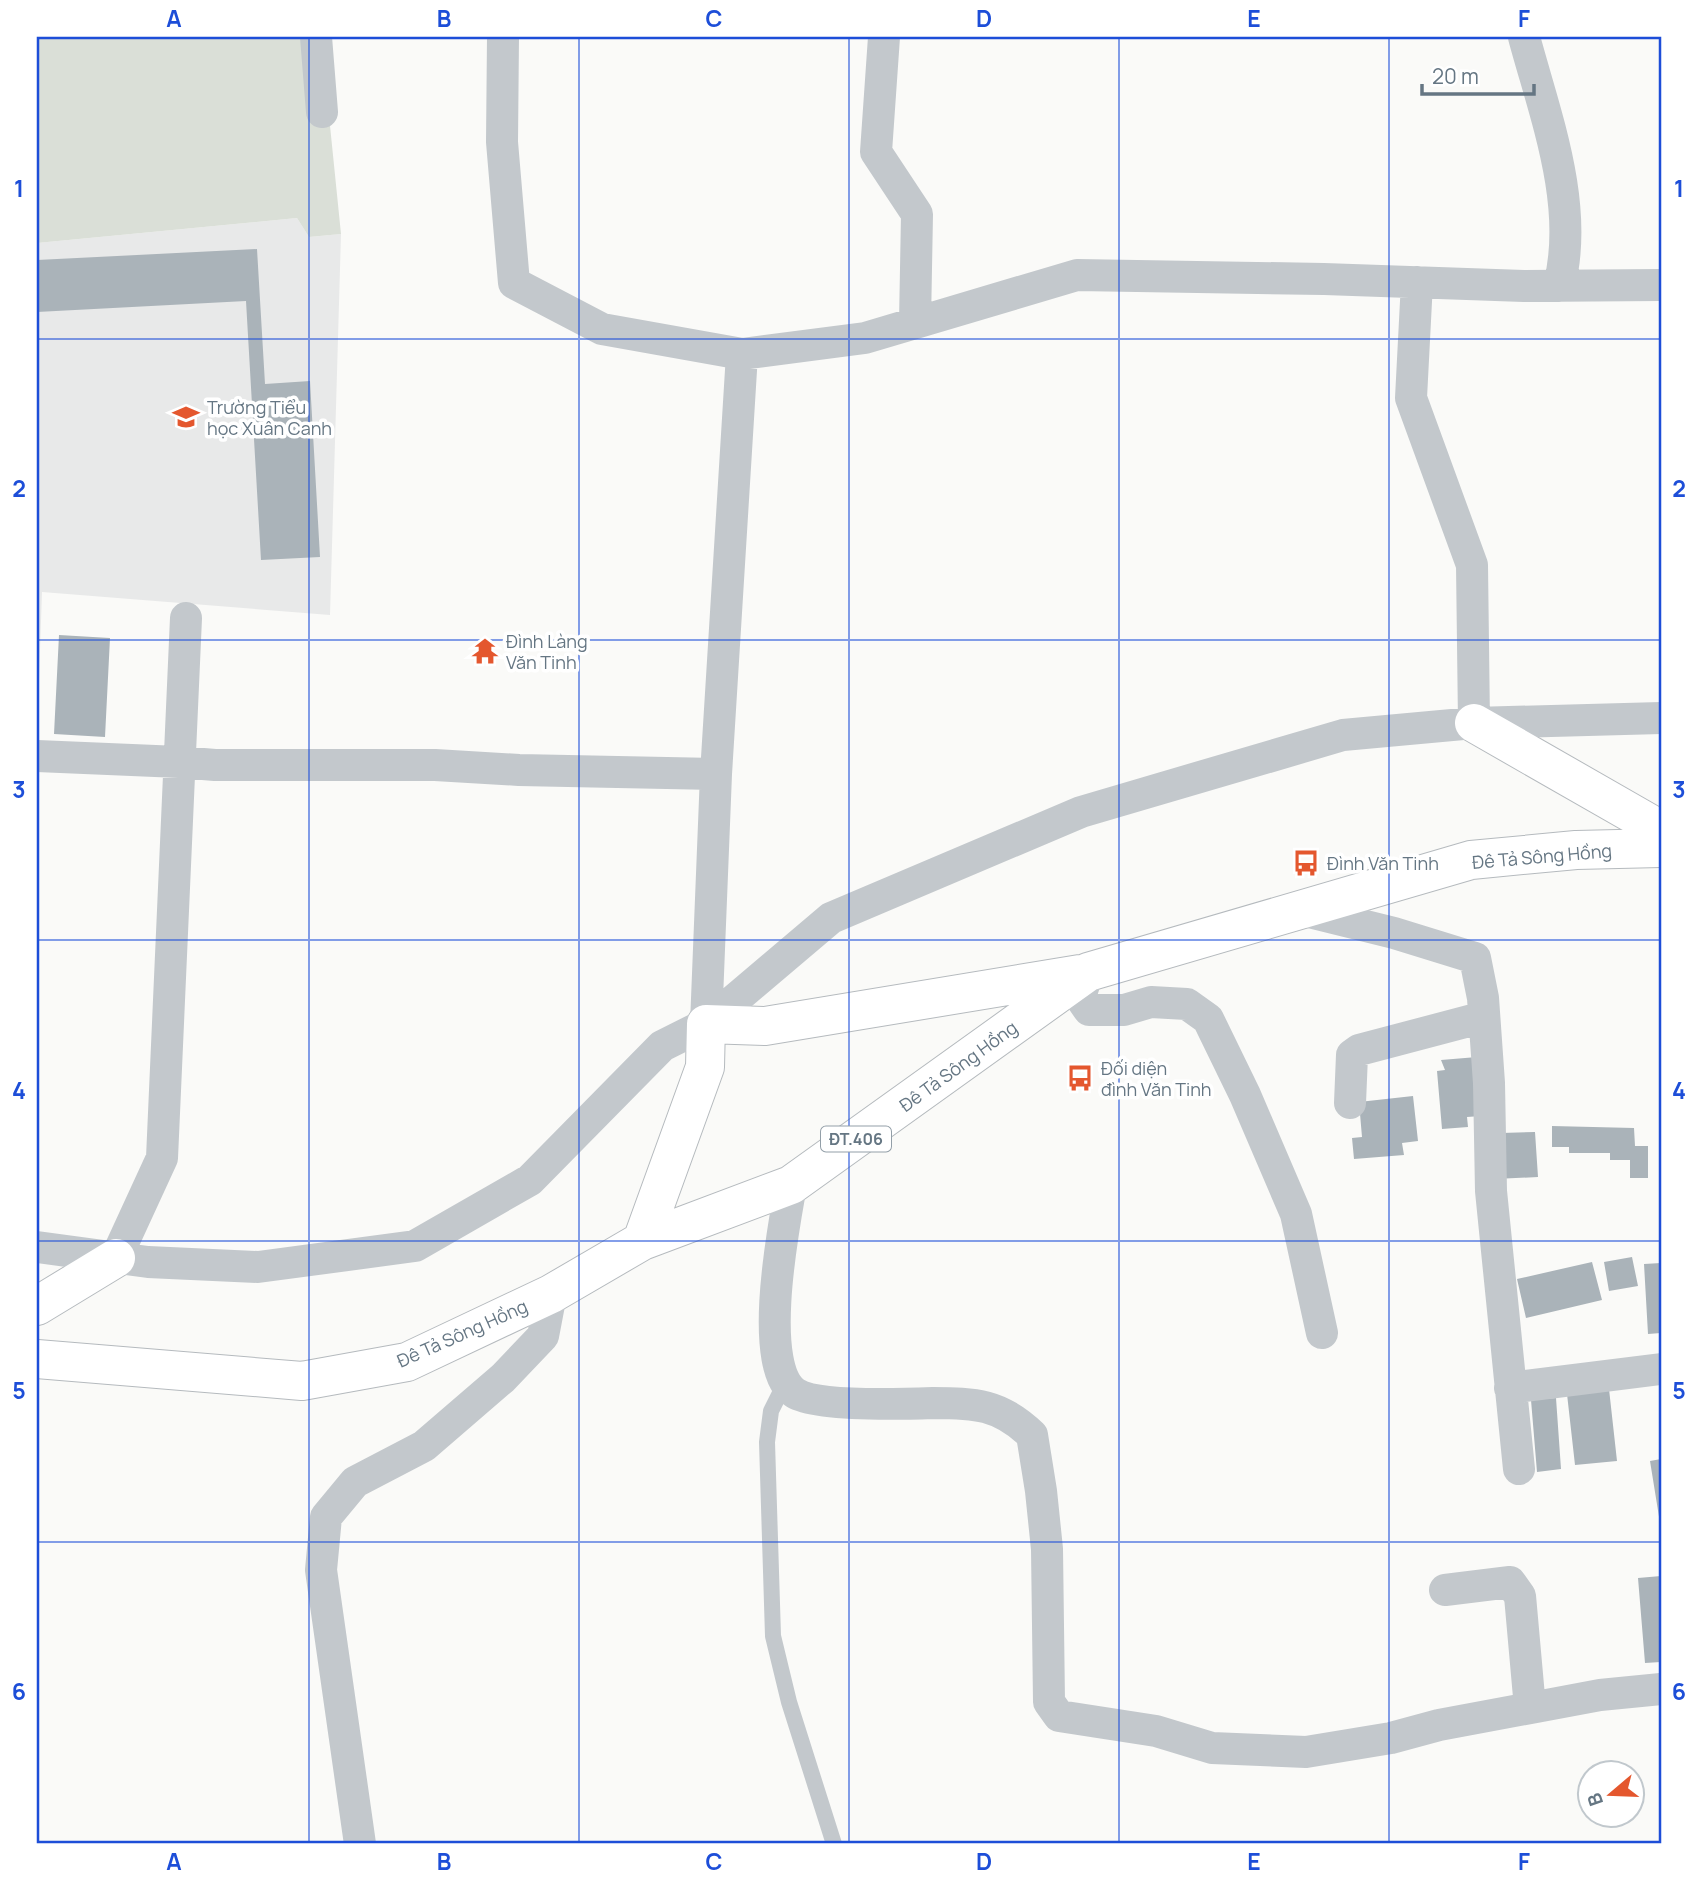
<svg xmlns="http://www.w3.org/2000/svg" width="1698" height="1881" viewBox="0 0 1698 1881" font-family="Manrope,sans-serif">
<style>
.built{fill:#e8e9e9}
.green{fill:#dadfd7}
.building{fill:#aab3b9}
.lines{fill:none;stroke-linecap:round;stroke-linejoin:round}
.primary-casing{stroke:#b5babe;stroke-width:40}
.service{stroke:#c3c8cc;stroke-width:16}
.minor{stroke:#c3c8cc;stroke-width:32}
.primary{stroke:#fff;stroke-width:38}
.grid{fill:none;stroke:#1d4ed8;stroke-width:2;stroke-opacity:0.55}
.labels{text-anchor:middle;dominant-baseline:central;stroke-width:7;stroke-linejoin:round;paint-order:stroke}
.shield{fill:#fff;stroke:#939fa8;stroke-width:2}
.shield-label{font-size:16px;font-weight:bold;fill:#657683}
.poi-label{font-size:18px;fill:#657683;stroke:#fff;text-anchor:start}
.street-label{font-size:18px;fill:#657683;stroke:#fff}
.neatline{fill:none;stroke:#1d4ed8;stroke-width:2.5}
.grid-label{font-size:23px;text-anchor:middle;font-weight:bold;fill:#1d4ed8}
</style>
<rect width="100%" height="100%" fill="#fafaf8"/>
<!-- built -->
<path class="built" d="M297 218 309 237 341 234 330 615 42 592 37 738V243Z"/>
<!-- green -->
<path class="green" d="M37 37H321L341 234 309 237 297 218 37 243Z"/>
<!-- building -->
<path class="building" d="M257 249 265 384 310 381 320 557 261 560 246 301 37 312V260Z
M59 635 110 638 105 737 54 734Z
M1477 1057 1481 1116 1467 1117 1468 1127 1442 1129 1437 1071 1445 1070 1441 1060Z
M1413 1096 1418 1141 1402 1143 1404 1155 1354 1159 1352 1138 1362 1137 1359 1102Z
M1552 1126 1634 1128 1635 1146H1648V1178H1630V1160H1610V1153H1569V1147H1552Z
M1535 1132 1538 1177 1495 1179 1501 1133Z
M1632 1257 1638 1286 1609 1291 1604 1262Z
M1592 1262 1602 1300 1526 1318 1517 1279Z
M1661 1263V1333L1648 1334 1644 1264Z
M1609 1389 1617 1461 1575 1465 1567 1394Z
M1556 1398 1561 1469 1537 1472 1531 1400Z
M1661 1459V1523H1660L1650 1461Z
M1661 1576V1662L1645 1663 1638 1578Z"/>
<g class="lines">
<!-- primary casing -->
<g class="primary-casing">
<path id="primary" d="M1474 723 1661 830
M642 1241 705 1067 706 1024 765 1026 1080 974
M37 1306 116 1258
M37 1359 302 1381 407 1362 551 1294 642 1241 791 1185 1088 972 1471 860 1576 850 1661 848"/>
</g>
<!-- service -->
<path class="service" d="M785 1383 771 1411 767 1442 773 1636 789 1702 834 1844"/>
<!-- minor -->
<path class="minor" d="M316 37 322 112
M503 37 502 142 514 283 602 329 742 354 865 338 1077 275 1324 279 1524 286 1661 285
M884 37 876 152 917 214 915 323
M1524 37C1545 115 1580 205 1559 286
M1417 282 1411 398 1472 565 1474 723
M37 756 179 762 215 765H435L519 770 716 774
M1301 910 1394 933 1475 958 1483 998 1489 1083 1491 1191 1519 1469
M1088 972 1080 997 1089 1010H1124L1151 1002 1187 1004 1208 1019 1245 1095 1296 1214 1322 1333
M706 1024 716 774 742 354
M1350 1103 1352 1055 1359 1050 1484 1017
M791 1185C784 1225 756 1367 795 1393 817 1407 905 1404 933 1403 975 1403 1000 1404 1032 1435L1041 1491 1047 1549 1049 1702 1059 1716 1156 1731 1212 1748 1306 1752 1391 1738 1439 1725 1600 1695 1661 1689
M37 1247 148 1262 258 1267 415 1246 530 1180 662 1046 706 1024 831 918 1081 812 1343 735 1474 723 1661 718
M116 1258 162 1158 186 618
M1510 1388 1661 1369
M1445 1590 1510 1582 1520 1596 1530 1708
M360 1844 321 1570 326 1517 355 1482 424 1446 503 1378 543 1336 551 1294"/>
<!-- primary -->
<use href="#primary" class="primary"/>
</g>
<!-- grid -->
<path class="grid" d="M309 37V1844M579 37V1844M849 37V1844M1119 37V1844M1389 37V1844M37 339H1661M37 640H1661M37 940H1661M37 1241H1661M37 1542H1661"/>
<!-- icons -->
<defs>
<g id="school-bare" transform="scale(2.1)"><path d="M0-5L7-2L0 1L-7-2ZM-4 1L0 2.5L4 1V4Q0 6-4 4Z" fill="#e4572e" stroke="#fff" stroke-width="2.5" paint-order="stroke"/></g>
<g id="temple-bare" transform="scale(2.1)"><path d="M0-6L5-2H3V0L6.5 2.5H4V6H1.5V3h-3V6H-4V2.5H-6.5L-3 0V-2H-5Z" fill="#e4572e" stroke="#fff" stroke-width="2.5" paint-order="stroke"/></g>
<g id="bus-bare" transform="scale(2.1)"><path d="M-5-6H5V4H4V6H2V4H-2V6H-4V4H-5ZM-3.5-4V0h7V-4ZM-3.5 1.2v1.5H-2V1.2ZM2 1.2v1.5H3.5V1.2Z" fill="#e4572e" stroke="#fff" stroke-width="2.5" paint-order="stroke"/></g>
</defs>
<g fill-rule="evenodd">
<use href="#school-bare" x="186" y="417"/>
<use href="#temple-bare" x="485" y="651"/>
<use href="#bus-bare" x="1306" y="863"/>
<use href="#bus-bare" x="1080" y="1078"/>
</g>
<g class="labels">
<!-- shield labels -->
<rect class="shield" x="821" y="1126.5" width="70" height="25" rx="5"/>
<g class="shield-label">
<text x="856" y="1139">ĐT.406</text>
</g>
<!-- poi labels -->
<g class="poi-label">
<text x="207" y="407">Trường Tiểu<tspan x="207" dy="21">học Xuân Canh</tspan></text>
<text x="506" y="641">Đình Làng<tspan x="506" dy="21">Văn Tinh</tspan></text>
<text x="1327" y="863">Đình Văn Tinh</text>
<text x="1101" y="1068">Đối diện<tspan x="1101" dy="21">đình Văn Tinh</tspan></text>
</g>
<!-- street labels -->
<g class="street-label">
<text transform="translate(1542 856) rotate(-5)">Đê Tả Sông Hồng</text>
<text transform="translate(958 1066) rotate(-36)">Đê Tả Sông Hồng</text>
<text transform="translate(462 1333) rotate(-24)">Đê Tả Sông Hồng</text>
</g>
</g>
<!-- border -->
<rect width="1698" height="1881" fill="none" stroke="#ffffff" stroke-width="77"/>
<!-- north arrow -->
<g transform="translate(1611 1794) rotate(251)"><circle r="33" fill="#ffffff" stroke="#c1c8cd" stroke-width="2"/>
<path d="M0-5L12 26L0 18L-12 26Z" fill="#e4572e"/>
<text y="-10" font-size="19" font-weight="bold" text-anchor="middle" fill="#657683">B</text>
</g>
<!-- scale -->
<path d="M1422 84v10h112v-10" fill="none" stroke="#657683" stroke-width="3.5"/>
<text x="1432" y="84" font-size="21" fill="#657683" stroke="#ffffff" stroke-width="5" paint-order="stroke">20 m</text>
<rect x="38" y="38" width="1622" height="1804" class="neatline"/>
<g class="grid-label">
<text x="174" y="27">A</text>
<text x="444" y="27">B</text>
<text x="714" y="27">C</text>
<text x="984" y="27">D</text>
<text x="1254" y="27">E</text>
<text x="1524" y="27">F</text>
<text x="19" y="197">1</text>
<text x="1679" y="197">1</text>
<text x="19" y="497">2</text>
<text x="1679" y="497">2</text>
<text x="19" y="798">3</text>
<text x="1679" y="798">3</text>
<text x="19" y="1099">4</text>
<text x="1679" y="1099">4</text>
<text x="19" y="1399">5</text>
<text x="1679" y="1399">5</text>
<text x="19" y="1700">6</text>
<text x="1679" y="1700">6</text>
<text x="174" y="1870">A</text>
<text x="444" y="1870">B</text>
<text x="714" y="1870">C</text>
<text x="984" y="1870">D</text>
<text x="1254" y="1870">E</text>
<text x="1524" y="1870">F</text>
</g>
</svg>
